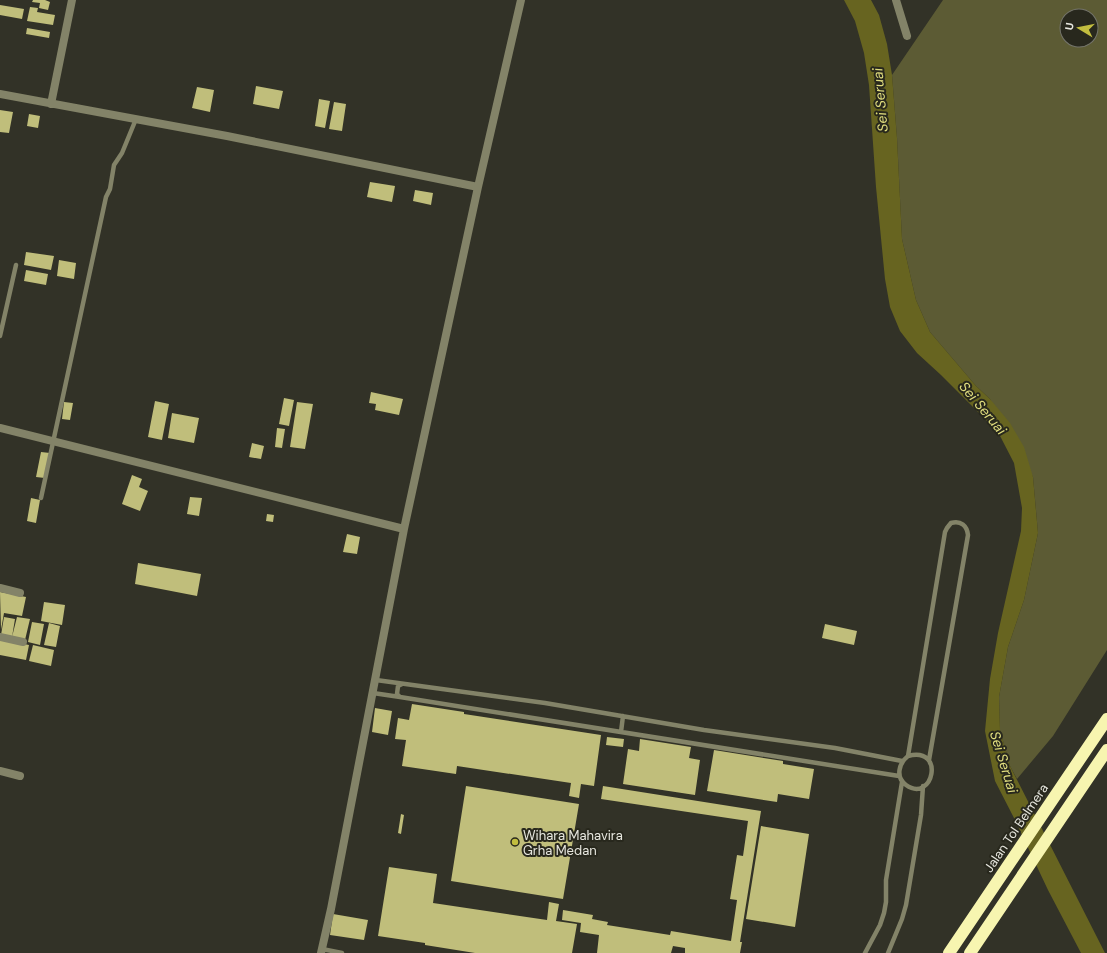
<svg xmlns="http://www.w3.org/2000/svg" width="1107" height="953" viewBox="0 0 1107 953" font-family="'DM Sans',sans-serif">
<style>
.green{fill:#5c5b34;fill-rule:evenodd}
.water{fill:#676420}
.building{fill:#c0be7b}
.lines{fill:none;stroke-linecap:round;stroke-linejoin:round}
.lane{stroke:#838368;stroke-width:4.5}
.street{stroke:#838368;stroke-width:8}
.highway{stroke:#f7f5b0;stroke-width:12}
.poi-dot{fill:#c2bd3f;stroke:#28281d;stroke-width:1.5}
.labels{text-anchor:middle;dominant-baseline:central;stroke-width:4;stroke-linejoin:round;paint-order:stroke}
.street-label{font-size:13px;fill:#e7e7df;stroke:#28281d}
.poi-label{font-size:13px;fill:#e7e7df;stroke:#28281d;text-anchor:start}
.water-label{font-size:14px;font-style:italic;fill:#e0dd7e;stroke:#28281d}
</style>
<rect width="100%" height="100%" fill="#323227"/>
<!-- green -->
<path class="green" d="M943 0H1107V650L1053 736 1017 779 1010 766 1000 730 999 697 1008 647 1024 600 1038 533 1033 477 990 399 976 386 930 332 916 300 902 239 897 138 892 75ZM1067 16H1091V40H1067Z"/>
<!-- water -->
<path class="water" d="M844 0H871L879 15 887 44 892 75 897 138 902 239 916 300 930 332 976 386 990 399 1010 423 1024 447 1033 477 1038 533 1024 600 1008 647 999 697 1000 730 1010 766 1105 953H1081L1048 890 1014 818 995 781 985 731 990 679 998 633 1021 531 1022 508 1014 463 998 432 941 375 917 353 900 331 890 307 885 279 876 187 869 85 864 53 855 21Z"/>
<!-- building -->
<path class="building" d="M33 0H45L50 2 48 10 39 8 40 3 32 2Z
M0 5 24 9 22 19 0 15Z
M30 7 38 8 37 12 55 15 53 25 27 21Z
M27 28 50 32 49 38 26 34Z
M256 86 283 91 279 109 253 104Z
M197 87 214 90 210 112 192 108Z
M319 99 330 101 325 128 315 126Z
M334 102 346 104 342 131 329 129Z
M0 110 13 112 9 133 0 132Z
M29 114 40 116 38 128 27 126Z
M370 182 395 186 392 202 367 197Z
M415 190 433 193 431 205 413 201Z
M26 252 54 256 51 270 24 265Z
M59 260 76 263 74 279 57 276Z
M26 270 48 274 46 285 24 281Z
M371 392 403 399 399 415 375 410 376 404 369 403Z
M284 398 294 400 289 426 279 424Z
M155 401 169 404 162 440 148 437Z
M64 402 73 403 70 420 62 419Z
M297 402 313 404 305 449 290 447Z
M172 413 199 418 194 443 168 438Z
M277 428 285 429 282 448 275 447Z
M252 443 264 446 261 459 249 457Z
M41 452 50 453 45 478 36 477Z
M132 475 142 479 139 487 148 491 140 511 122 504Z
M190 497 202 498 199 516 187 514Z
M31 498 40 500 36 523 27 521Z
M267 514 274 515 273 522 266 521Z
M347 534 360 537 357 554 343 552Z
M138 563 201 574 197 596 135 584Z
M0 592 26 597 22 616 4 613 1 630Z
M44 602 65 605 62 625 41 621Z
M4 617 15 619 12 637 1 635Z
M17 617 30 619 25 640 12 637Z
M32 622 44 624 40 645 28 642Z
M49 623 60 626 56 647 44 645Z
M825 624 857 631 854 645 822 638Z
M0 639 29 645 26 660 0 655Z
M33 645 54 650 51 666 29 661Z
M412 704 464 712V714L601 735 594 786 581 784 579 798 569 796 571 783 457 766 456 774 402 766 406 740 395 739 398 718 409 720Z
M375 708 392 711 388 735 372 732Z
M607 737 624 739 623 747 606 745Z
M640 739 691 747 689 758 700 760 695 795 623 784 628 749 639 751Z
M714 750 783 761V764L814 769 809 799 778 794 777 802 707 791Z
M466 786 579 804 563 899 451 881Z
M603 786 761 811 740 942H742L740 953H685V948L673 946 671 953H597L599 935 580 932 581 923 562 920 563 910 593 915 592 919 608 922 607 925 670 935 671 931 731 941 737 900 730 899 737 855 743 856 748 821 601 799Z
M401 814 404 815 401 834 398 833Z
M761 826 809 834 795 927 746 919Z
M389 867 437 874 433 903 547 920 549 902 559 904 556 921 577 924 572 953H475L425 945V943L378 936Z
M333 914 368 920 364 940 330 935Z"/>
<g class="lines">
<!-- lane -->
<path class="lane" d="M0 336 16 265
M41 498 106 197 110 189 114 165 122 153 136 119
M376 680 545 703 704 730 835 748 902 761
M402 684 398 686 397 694 400 697 899 776
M373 693 400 697
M621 732 623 716
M908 756C946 746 933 804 906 785 895 777 899 763 908 756L945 532 947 528 951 523C961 520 967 526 968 535L929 760
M322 949 342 953
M865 953 880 925 884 913 886 902V880L902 782
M888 953 902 919 906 905 921 815 923 786"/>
<!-- street -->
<path class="street" d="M896 0 907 36
M0 94 227 136 478 187
M51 104 72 0
M0 428 404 529
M0 588 20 593
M0 637 23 642
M0 771 20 776
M321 953 331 909 404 529 478 187 521 0"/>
<!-- highway -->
<path class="highway" d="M949 953 1107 719
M970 953 1107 750"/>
</g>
<!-- markers -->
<circle class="poi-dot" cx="515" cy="842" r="4"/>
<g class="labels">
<!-- street labels -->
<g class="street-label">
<text transform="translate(1016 828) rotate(-56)">Jalan Tol Belmera</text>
</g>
<!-- poi labels -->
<g class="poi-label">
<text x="523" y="835">Wihara Mahavira<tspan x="523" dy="15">Grha Medan</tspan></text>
</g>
<!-- water labels -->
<g class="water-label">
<text transform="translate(880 100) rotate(-95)">Sei Seruai</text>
<text transform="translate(983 408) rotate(50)">Sei Seruai</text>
<text transform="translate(1004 762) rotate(73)">Sei Seruai</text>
</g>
</g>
<!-- north arrow -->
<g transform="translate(1079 28) rotate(280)"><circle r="19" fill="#28281d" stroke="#74746b"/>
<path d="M0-3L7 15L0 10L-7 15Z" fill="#c2bd3f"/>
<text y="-6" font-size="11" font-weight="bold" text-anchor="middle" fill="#e7e7df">U</text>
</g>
</svg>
